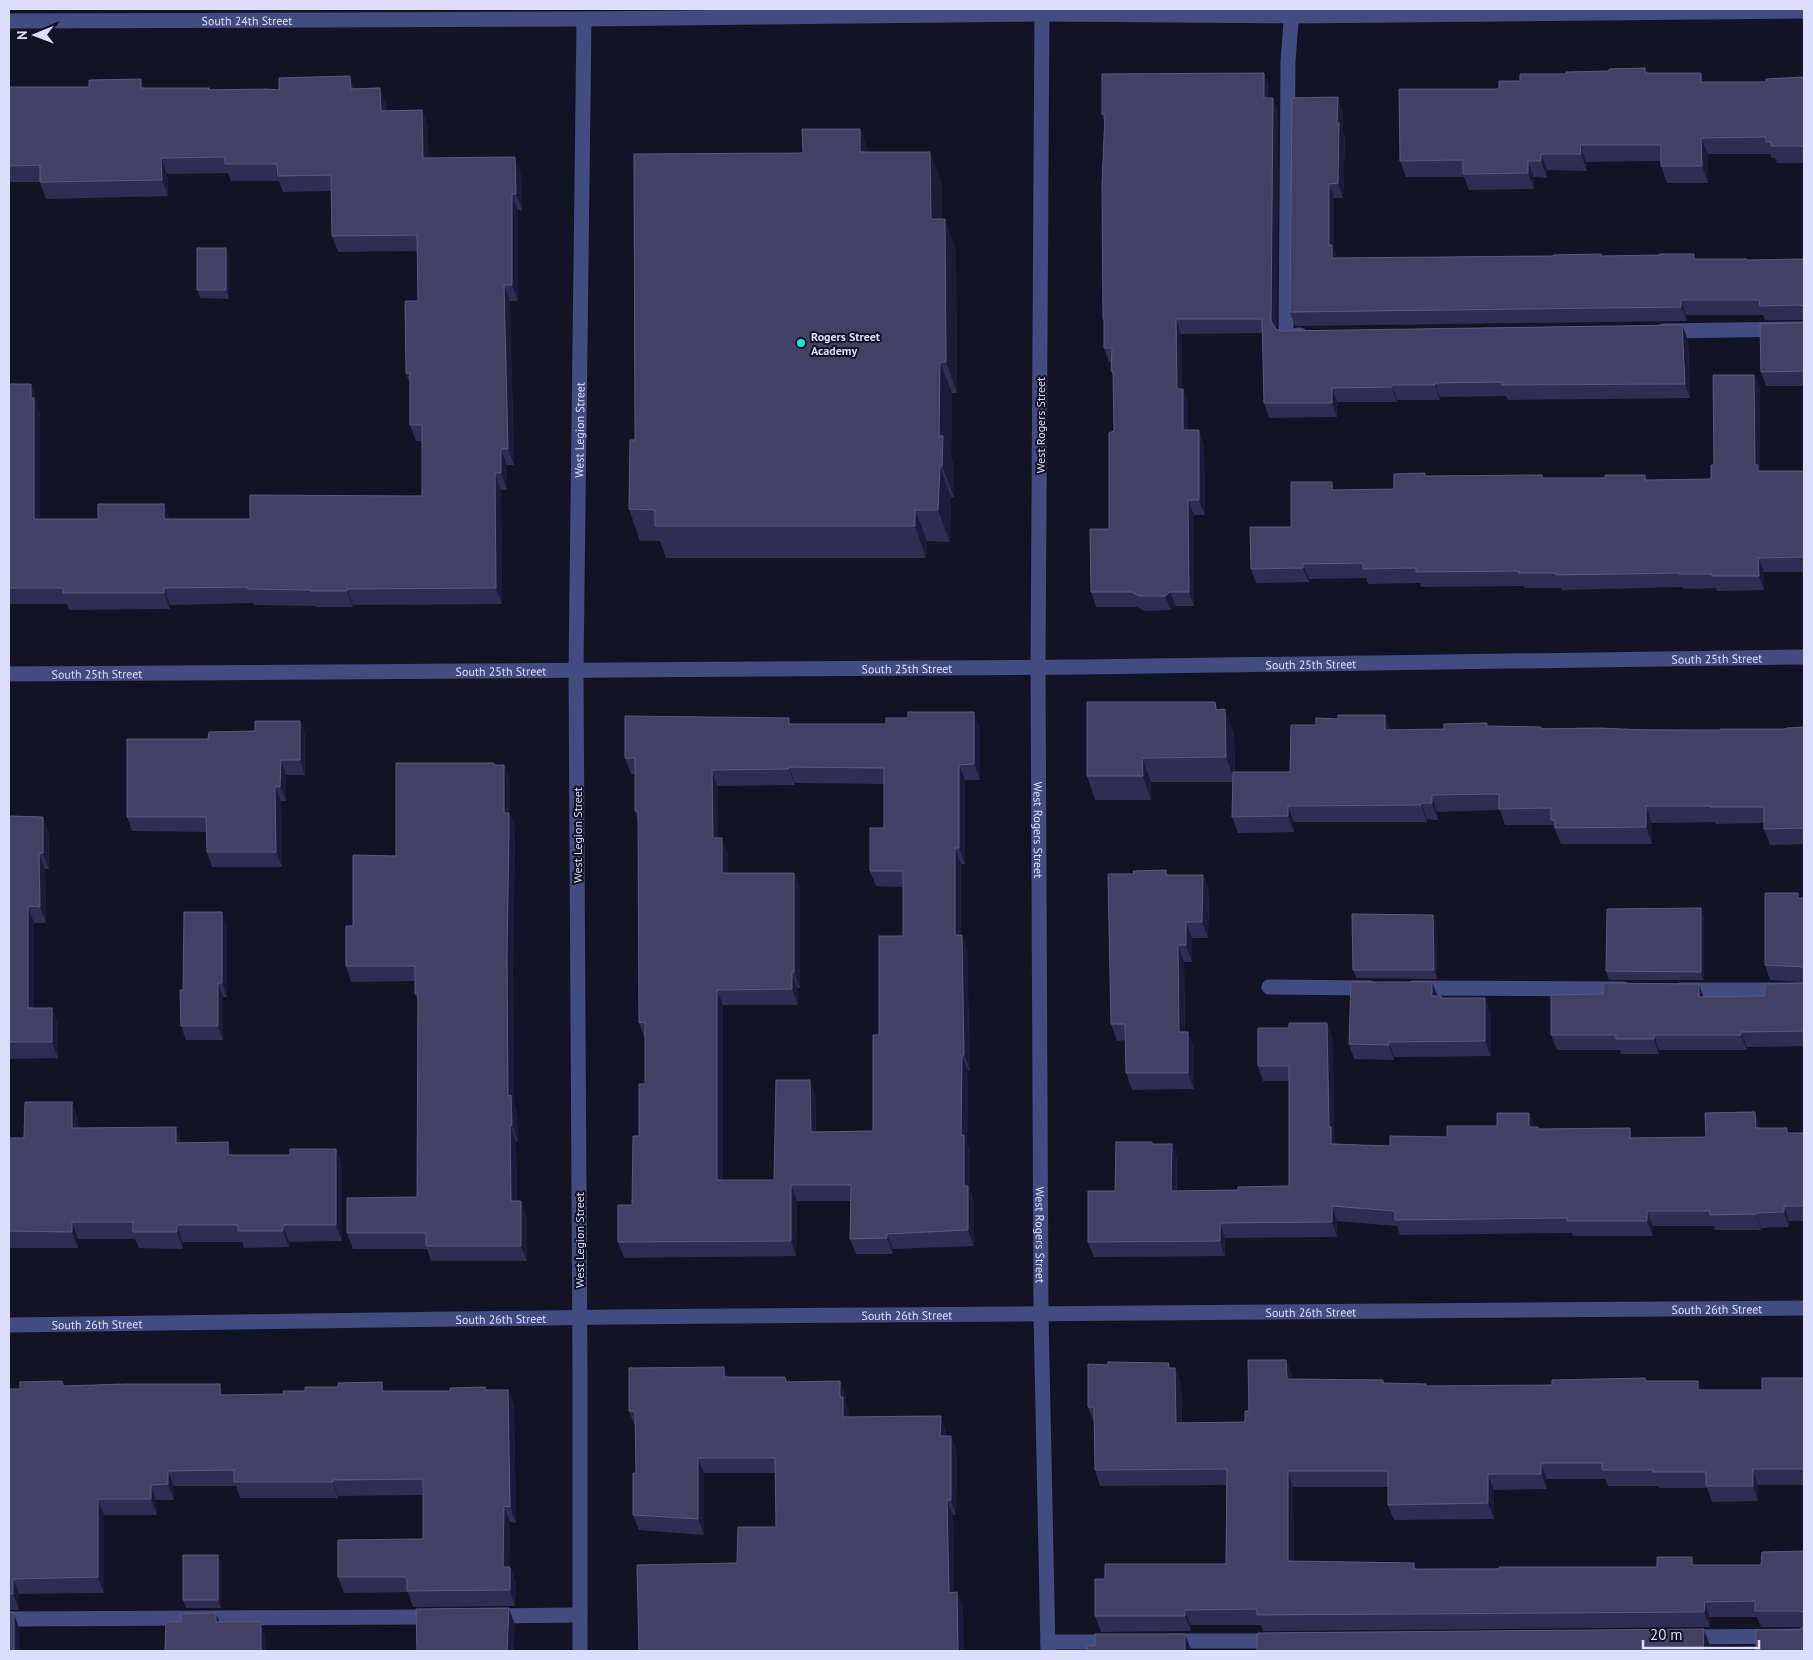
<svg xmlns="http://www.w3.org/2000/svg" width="1813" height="1660" viewBox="0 0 1813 1660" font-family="'PT Sans',sans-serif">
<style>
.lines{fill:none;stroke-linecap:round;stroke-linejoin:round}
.minor{stroke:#434c80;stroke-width:15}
.wall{fill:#2f2e52;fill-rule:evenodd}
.shaded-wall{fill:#1c1b39}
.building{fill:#424164;stroke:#5a5a7c;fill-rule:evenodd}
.poi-dot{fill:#1ee5d6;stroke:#131326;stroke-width:2}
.labels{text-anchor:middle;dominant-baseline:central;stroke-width:4;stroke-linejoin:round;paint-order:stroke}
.street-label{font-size:12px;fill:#dcdefb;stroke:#131326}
.poi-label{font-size:12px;font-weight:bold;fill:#dcdefb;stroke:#131326;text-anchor:start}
</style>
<rect width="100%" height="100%" fill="#131326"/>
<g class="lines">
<!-- minor -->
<g class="minor">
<path id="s1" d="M1042 9 1038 667 1041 1314 1048 1651"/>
<path d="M1292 9 1288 61 1286 336 1300 335"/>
<path id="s2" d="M9 21 584 19 1042 14 1292 16 1804 11"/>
<path d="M1663 331 1804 329"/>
<path id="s3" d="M9 674 1082 667 1804 657"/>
<path d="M1269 987 1370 988"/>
<path d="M1413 988 1623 989"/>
<path d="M1681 990H1804"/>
<path id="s4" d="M9 1325 613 1317 1804 1308"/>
<path d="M491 1616 580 1615"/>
<path d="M9 1619 436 1617"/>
<path d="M1686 1637 1804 1636"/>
<path d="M1168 1641H1278"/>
<path d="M1048 1642H1115"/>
<path id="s5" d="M580 1651V1369L576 670 584 19"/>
</g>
</g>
<!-- wall -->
<path class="wall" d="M1645 68 1647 73 1704 82H1766L1804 77V163H1777L1775 158H1772L1770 154H1708V183H1667L1661 166V161L1586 162 1587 171 1547 170V178L1534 177V189L1469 190 1464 177H1406L1400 161 1499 89 1520 81 1566 74Z
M1264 73 1269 87V98H1273L1278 113 1277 330 1281 331 1682 325 1688 340 1690 398 1508 400 1506 396 1440 397V400H1397V402H1337V417L1269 418 1264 403 1263 333 1181 334 1182 389H1183L1188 403V430L1204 445 1205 515H1194V606H1176L1171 610 1144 611 1137 607H1096L1091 592 1109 529 1114 431 1113 375 1111 371V362H1109L1104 348V323L1103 319 1104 122 1102 114Z
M141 79 144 88 279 90 355 88 386 104V111L422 110 428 127V158L521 174 522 210H518V301H510L514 465H507V490H501L502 604 353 605V607H316L315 606 254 605 253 603 170 605V609L69 610 67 604H9V384L37 400V406L40 414V519H98L164 504 169 519H250L422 496V441H416L410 425V384L406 373 418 301 417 251 338 252 332 236 331 191 283 192 279 181H231L228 173 167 174 168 196 46 199 40 182H9V87H89Z
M1343 112V133L1345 138 1343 198H1334V249L1337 258 1601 256 1695 259H1747V260L1804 259V320H1765L1763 315H1686L1687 321 1295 326 1290 312Z
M860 129 868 152 942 183V219L956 251 957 393H952L951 457 954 468V497H951L950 542 927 541 926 558H666L660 541H640L629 509 635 440 803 153Z
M226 248 229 257V299L200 298 197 290Z
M1804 321V386H1766L1761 372Z
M1754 375 1760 389V471H1804V572H1764V590L1717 591 1716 588 1684 589 1683 587 1562 590 1561 588H1524V586L1421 587 1420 583 1368 584 1366 578 1309 579V582L1256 583 1251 569 1291 527 1335 490 1394 489 1425 476 1543 478H1605L1645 475 1647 480 1711 479 1714 465Z
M1215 702 1217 710 1234 734 1235 772H1290L1391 730 1444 729 1488 726 1541 727 1542 728 1720 730 1786 729 1804 727V844L1770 845 1764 829V823L1716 824 1715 822 1652 823V844H1561L1553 825H1505L1500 810 1437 812 1438 820 1427 819V822H1294V832L1238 833 1232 817 1233 782H1151V800H1095L1087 776Z
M300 721 305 735V775H286V801H281L282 867H212L207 852 206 832 132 831 127 817 208 739 255 731Z
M791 724 980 727V780H965V864H961V935H962L967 951 970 1071H968L967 1144 970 1151V1191L974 1202V1246L893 1249V1254H856L850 1239 851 1201H797L796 1256 624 1258 618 1242 632 1205 639 1136 645 1084V1038L639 1023 638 820 635 811V774H631L625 758ZM795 783 884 784V828L870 871 876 886 903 887V936L879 1035 873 1131 816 1132 815 1095 774 1180H723V1005H798L797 988H800V889L794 873H728V854L718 838 717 786 795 785Z
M495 765H504L510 780V815L515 828 513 972 514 1102 517 1111 518 1141H516L517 1201 527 1217V1261H431L427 1249H353L347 1233 417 1197 418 1001 415 994V981L351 982 346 966 353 926 396 856Z
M9 816 49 833V869H45L46 923H34V1008H52L58 1024V1058L9 1059Z
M1166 870 1168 875H1203L1209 892 1208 938H1192V962H1184L1185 1032 1194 1048V1089L1132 1090 1126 1073 1125 1040 1117 1041 1111 1024 1134 874Z
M1800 898H1804V1046L1747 1047V1050H1659V1054H1621L1620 1050H1557L1551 1035 1603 994 1699 984 1703 997 1763 996 1803 983 1804 982 1770 980 1765 965Z
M1433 915 1436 923 1437 979 1356 978 1353 970Z
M1704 916V980H1609L1606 971Z
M227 926V997H223V1040H186L181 1026 183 990Z
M1432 982 1437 996 1491 1013V1056L1394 1057V1060L1354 1059 1349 1044Z
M1333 1038 1334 1136 1336 1144 1390 1146 1447 1137 1497 1126 1529 1113 1534 1127 1538 1129 1634 1138 1706 1137 1761 1128 1788 1133H1804V1221H1789V1227L1761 1228V1230H1715L1714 1226H1653V1236H1573L1572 1233 1400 1235 1397 1226 1337 1221V1237L1225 1238V1256L1094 1257 1088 1242 1115 1191 1152 1144H1172L1177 1159V1191L1238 1190 1289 1186V1081H1263L1258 1066Z
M72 1102 78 1119V1128L182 1143 233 1155H290L336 1149 342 1166V1241L289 1242V1247L244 1248 242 1242H183V1249L139 1248 135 1239H78V1248H9V1138H24Z
M1286 1360 1292 1375V1379L1383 1380 1384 1383 1427 1386 1552 1385 1645 1378 1646 1381H1698L1701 1390H1762L1804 1378V1485H1758V1501L1712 1502 1707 1488H1659L1658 1486H1608L1605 1479H1547V1489L1494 1490V1519L1394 1520 1388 1505V1487H1293L1294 1561 1414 1563 1416 1569 1657 1567 1695 1565H1761L1804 1551V1651L1799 1630 1804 1627H1761L1757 1617H1710V1627L1263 1631 1261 1625H1191V1631L1101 1632 1095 1616 1105 1579 1226 1564V1485L1100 1486 1095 1470 1094 1423 1088 1407 1169 1363 1170 1368H1175L1181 1383 1182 1423 1245 1422 1249 1411Z
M724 1367 728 1377H785L787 1382 840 1381 846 1397V1404L849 1412V1417L946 1431V1436H951L957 1452 956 1515H953L954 1593 957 1592 963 1608 737 1563 776 1527V1473H704V1535L639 1530 633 1515 636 1473 635 1426 629 1411Z
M64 1386 224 1395 284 1394 386 1391H450L485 1387 486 1390H508L514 1406 516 1523 510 1522 509 1567H510L516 1583 515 1606 413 1607 408 1592 344 1593 338 1577 423 1539V1495L338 1496V1498H240L236 1486H174V1500H156L157 1515H104V1593L19 1594V1610H9V1389H20Z
M218 1555 221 1563V1608H186L183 1600Z"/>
<!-- shaded-wall -->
<path class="shaded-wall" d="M1264 73 1269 87V113L1264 98Z
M1701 73 1707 90 1701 82Z
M350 76 356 92 351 89Z
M141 79 147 95 141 88Z
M380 88 386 104 387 127 381 111Z
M1338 97 1343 112V133L1345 138 1343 198 1338 183Z
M1273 98 1278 113 1277 336 1271 321Z
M422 110 428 127 429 175 423 158Z
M860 129 871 160 860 152Z
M1701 138 1708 154V183L1702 166Z
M1580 145 1586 162 1587 171 1581 154Z
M930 152 942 183V250L931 219Z
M1541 154 1547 170V178L1541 161Z
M515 157 521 174 522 210 516 194Z
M161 158 167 174 168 196 162 180Z
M1528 161 1534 177V189L1528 173Z
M1329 184 1334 198V249L1338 260 1332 258 1329 245Z
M512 194 518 210V301L512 285Z
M945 219 956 251 957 393 946 362Z
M226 248 229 257V299L226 290Z
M504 285 510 301 514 465 508 449Z
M1681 300 1686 315 1687 321 1681 307Z
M1176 319 1181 334 1183 404 1177 389Z
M1682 325 1688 340 1690 398 1685 384Z
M940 362 952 393 951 457 954 468V497L942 466 939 436Z
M1754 375 1760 389V471L1763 485 1755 465Z
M1435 383 1440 397V400L1435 385Z
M31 384 37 400V406L40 414V535L34 519 31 398Z
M1392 385 1397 400V402L1392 387Z
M1332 388 1337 402V417L1332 403Z
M1183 389 1188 403V445L1183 430Z
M1199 430 1204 445 1205 515 1199 500Z
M501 449 507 465V490L501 473Z
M940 466 951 497 950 542 938 510Z
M495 473 501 490 502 604 496 588Z
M1188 500 1194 515V606L1189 592Z
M164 504 169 520 164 519Z
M915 510 927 541 926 558 915 526Z
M1758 558 1764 572V590L1759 576Z
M1303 564 1309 579V582L1303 568Z
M164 588 170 605V609L164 593Z
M347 589 353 605V607L347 591Z
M1170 592 1176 606 1171 610 1165 596Z
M1225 709 1234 734 1235 782 1226 757Z
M974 712 980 727V780L974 764Z
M1385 715 1391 731 1385 730Z
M300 721 305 735V775L300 760Z
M1142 758 1151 782V800L1143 776Z
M281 760 286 775V801L280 787Z
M504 765 510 780V815L515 828 513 972 514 1102 517 1111 518 1141 512 1125 508 1096Z
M959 765 965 780V864L959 848Z
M789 767 795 783V785L789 769Z
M712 770 717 786 719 854 713 838Z
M275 786 281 801 282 867 276 852Z
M1432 795 1437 812 1438 820 1432 803Z
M1421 803 1427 819V822L1421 805Z
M1288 806 1294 822V832L1288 816Z
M1646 806 1652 823V844L1646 827Z
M43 817 49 833V869L43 853Z
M722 838 728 854V889L722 873Z
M955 848 961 864V951L955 935Z
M39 853 45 869 46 923 40 907Z
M794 873 800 889V988L794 972Z
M1203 875 1209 892 1208 938 1202 922Z
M28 906 34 923V1024L28 1008Z
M1701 908 1704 916V980L1701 972Z
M222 912 227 926V997L222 983Z
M1433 915 1436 923 1437 979 1434 970Z
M1186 922 1192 938V962L1186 945Z
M962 935 967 951 970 1071 964 1055Z
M1178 945 1184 962 1185 1048 1179 1032Z
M792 972 797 988 798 1005 792 989Z
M1432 982 1438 997 1432 996Z
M218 983 223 997V1040L218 1026Z
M1699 984 1704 999 1699 997Z
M717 990 723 1005V1196L717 1180Z
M1485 998 1491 1013V1056L1485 1041Z
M52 1008 58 1024V1058L52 1042Z
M1327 1023 1333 1038 1334 1136 1336 1142 1337 1159 1331 1144 1329 1127Z
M1188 1032 1194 1048V1089L1188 1073Z
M1741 1032 1747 1047V1050L1741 1035Z
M1654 1035 1659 1050V1054L1654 1039Z
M1389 1042 1394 1057V1060L1389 1045Z
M962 1055 968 1071 967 1144 970 1151V1191L974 1202V1246L968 1230 964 1186 961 1135Z
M810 1080 815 1095 816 1147 811 1132Z
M72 1102 78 1119V1144L72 1128Z
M1755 1112 1761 1128V1143L1756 1128Z
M1529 1113 1534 1128 1529 1127Z
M510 1125 516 1141 517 1217 511 1201Z
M176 1127 182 1143H176Z
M1630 1128 1636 1143 1630 1138Z
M228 1142 234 1159 228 1155Z
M1172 1144 1177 1159 1176 1206 1171 1191Z
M336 1149 342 1166V1241L336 1225Z
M791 1185 797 1201 796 1256 791 1241Z
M521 1201 527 1217V1261L521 1246Z
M1332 1206 1337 1221V1237L1332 1222Z
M1784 1206 1789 1221V1227L1784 1212Z
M1647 1211 1653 1226V1236L1647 1221Z
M1756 1213 1761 1228V1230L1756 1214Z
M72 1222 78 1239V1248L72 1232Z
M1220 1223 1225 1238V1256L1220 1241Z
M177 1225 183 1242V1249L177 1232Z
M283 1225 289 1242V1247L283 1231Z
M887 1234 893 1249V1254L887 1238Z
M1286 1360 1292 1375 1293 1395 1287 1379Z
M724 1367 730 1382 724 1377Z
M1175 1368 1181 1383 1182 1438 1176 1423Z
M840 1381 846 1397V1404L849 1412V1432L843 1417 840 1397Z
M1698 1381 1703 1397 1698 1390Z
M382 1382 388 1398 382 1391Z
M220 1384 225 1400 220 1395Z
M508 1390 514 1406 516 1523 510 1507Z
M941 1416 946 1431V1452L940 1436Z
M951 1436 957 1452 956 1515 951 1500Z
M698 1458 704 1473V1535L698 1519Z
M1541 1463 1547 1479V1489L1541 1474Z
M1753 1469 1758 1485V1501L1753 1486Z
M168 1471 174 1486V1500L168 1484Z
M1288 1471 1293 1487 1294 1576 1288 1561Z
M1488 1474 1494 1490V1519L1488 1503Z
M333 1480 338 1496V1498L333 1482Z
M151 1485 156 1500 157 1515 151 1499Z
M98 1499 104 1515V1593L98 1577Z
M947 1500 953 1515 954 1608 949 1593Z
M504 1506 510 1522 509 1583 503 1567Z
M218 1555 221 1563V1608L218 1600Z
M1692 1557 1698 1573 1692 1565Z
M510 1567 516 1583 515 1606 510 1590Z
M13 1579 19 1594V1610L13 1594Z
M957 1592 963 1608 964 1651H958Z
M1705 1602 1710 1617V1627L1704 1612Z
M509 1608 515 1625 514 1651H507Z
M1185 1610 1191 1625V1631L1185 1616Z
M14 1613 19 1628 20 1651H14Z
M216 1613 221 1627 216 1622Z
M261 1622 265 1636 266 1651H261Z
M1704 1629 1710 1646V1651H1703Z
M1185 1634 1191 1650V1651H1185Z"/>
<!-- building -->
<path class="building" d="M1645 68V73H1701V82H1766V79L1804 77V146H1771V142H1766V137L1701 138 1702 166H1661V145H1580L1581 154H1541V161H1528V173L1463 174V160L1400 161 1399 89H1499V81H1520V74H1566V72L1609 71V69Z
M1264 73V98H1273L1271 321 1276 329 1281 331 1682 325 1685 384 1502 385V382L1435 383V385H1392V387L1332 388V403H1264L1262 319H1176L1177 389H1183V430H1199V500H1188L1189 592H1170L1165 596H1139L1132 592H1091L1090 529H1109V433L1114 431 1113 371H1111L1112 348H1104V319H1103L1102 184 1105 114H1102V74Z
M350 76 351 89 380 88 381 111 422 110 423 158 515 157 516 194H512V285H504L508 449H501V473H495L496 588 347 589V591H310V590L248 589V587L164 588V593H63V588H9V384H31V398H34V519H98V504H164V519H250V495L422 496V425H410V373H406L405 301H418L417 235 332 236 331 175 278 176 277 164H225V157L161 158 162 180 40 182V165L9 166V87H89V80L141 79V88H209V90L268 89 279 90V78Z
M1338 97 1337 123H1339L1338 183 1329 184V245H1332V258L1553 256V255L1601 254V256L1660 255V254H1694V259H1747V260L1804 259V308V306L1799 305 1760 306 1759 300H1681V307L1290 312 1292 98Z
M802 129H860V152H930L931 219H945L946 362H940L939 436H943L942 466H940L938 510H915V526H655V510L629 509 630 440H635L634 154 803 153Z
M197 248H226V290H197Z
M1804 321V371L1761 372 1760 324 1803 323Z
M1713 375H1754L1755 465H1758V471H1804V557L1758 558 1759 576H1712V574H1679V573L1556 575V573H1519V571L1416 572V568L1363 569V563L1303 564V568L1251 569 1250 527H1291V482H1332V490L1394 489V474L1425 473V476L1542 475V478H1605V475H1645V480L1711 479V465H1714Z
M1087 702H1215L1216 710 1225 709 1226 757 1142 758 1143 776H1087Z
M908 712H974V764L959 765V848H955V935H962L964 1055H962L961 1135H964V1186H968V1230L887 1234V1238L850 1239 851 1185H791V1241L618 1242V1205H632L633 1136H639V1084H645V1022L639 1023 638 811H635V758H625V716L789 718V724H886V718H908ZM789 767 884 768V828H870V871H903V936H879V1035H873V1131L811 1132 810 1080H776L774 1180H717V990L792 989V972H794V873H722V838H713L712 770 789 769Z
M1338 715H1385V730L1444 729V724L1487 723V726L1541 727V729L1597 728 1646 730H1720V729H1786V728L1804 727V828L1764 829V807H1710V806H1646V827L1555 828V820H1551V808L1499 809V794L1432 795V803H1421V805L1288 806V816L1232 817 1233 772H1290L1291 725H1316V718L1338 719Z
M255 721H300V760H281L280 787 275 786 276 852H207L206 817H127V739H208L209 732 255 731Z
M396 763H494V765H504V813H509V828L507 956 508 1096 511 1095 512 1125H510L511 1201H521V1246H426V1233H347V1198L417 1197 418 994H415V966H346V926H353V855L396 856Z
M9 816 43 817V853H39L40 907 28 906V1008H52V1042H9Z
M1166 870V875H1203L1202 922H1186V945H1178L1179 1032H1188V1073H1126L1125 1024H1111L1108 874H1134L1133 871Z
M1765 893H1798V898H1804V968L1803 967 1765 965Z
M1701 908V972L1606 971 1607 909Z
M184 912H222V983H218V1026H181L180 990H183Z
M1352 914 1433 915 1434 970H1353Z
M1804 981V1031L1741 1032V1035H1654V1039H1616V1035H1551V995L1603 994V983L1699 984V997L1763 996 1765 995V984L1803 983Z
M1351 982H1432V996H1441V998H1485V1041L1389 1042V1045L1349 1044Z
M1289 1023H1327L1329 1127H1331V1144L1390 1146V1136L1447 1137V1126H1497V1113H1529V1127H1538V1129L1630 1128V1138L1706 1137 1705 1113 1755 1112 1756 1128H1787V1133H1804V1206H1784V1212L1756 1213V1214L1710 1215V1211H1647V1221H1567V1218L1395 1220V1211L1332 1206V1222L1220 1223V1241L1088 1242V1191H1115L1116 1142H1152V1144H1172L1171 1191 1238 1190V1187L1289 1186V1066H1258V1028H1289Z
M25 1102H72V1128L176 1127V1143L228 1142V1155H290V1149H336V1225H283V1231H238V1225H177V1232H133V1222H72V1232L9 1231V1138H24Z
M1248 1360H1286L1287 1379 1383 1380V1383L1426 1384V1386L1552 1385V1380L1645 1378V1381H1698V1390H1762V1378H1804V1469H1753V1486H1706V1472H1653V1470H1602V1463H1541V1474H1488V1503L1388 1505V1471H1288V1561L1414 1563V1569H1499V1567H1657V1557H1692V1565H1761L1762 1552 1804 1551V1614L1803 1612 1799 1611H1755V1601L1705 1602 1704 1612 1257 1615V1609L1185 1610V1616H1095V1579H1105V1564H1226L1227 1469 1095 1470 1094 1407H1088V1364L1108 1365V1362L1169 1363 1168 1368H1175L1176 1423 1245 1422V1411H1249Z
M724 1367V1377H785L786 1382 840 1381V1397H843V1417L941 1416 940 1436H951V1500H947L949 1593 957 1592 958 1651H639L637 1565 737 1563 738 1527H776L775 1458H698V1519L633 1515V1473H636L635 1411H629V1368Z
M62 1381 63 1386 126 1384H220V1395L284 1394 283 1391H305V1387H338V1383L382 1382V1391H450V1388L485 1387V1390H508L510 1507 504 1506 503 1567H510V1590L407 1591V1577H338V1540L423 1539V1479L333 1480V1482H234V1470L168 1471V1484L151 1485V1499H98V1577L13 1579V1594H9V1389H20V1382Z
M183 1555H218V1600H183Z
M509 1608 507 1651H417L416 1609Z
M9 1612 14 1613V1651H9Z
M216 1613V1622H261V1651H165L166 1622H181V1614Z
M1804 1626V1651H1756V1630H1799Z
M1704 1629 1703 1651H1257V1633Z
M1095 1634H1185V1651H1087V1646H1095Z"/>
<!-- markers -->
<circle class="poi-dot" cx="801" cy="343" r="5"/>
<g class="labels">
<!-- street labels -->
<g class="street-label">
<text stroke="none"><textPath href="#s2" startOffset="238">South 24th Street</textPath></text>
<text transform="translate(1040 425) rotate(-90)">West Rogers Street</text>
<text stroke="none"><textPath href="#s5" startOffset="1221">West Legion Street</textPath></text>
<text stroke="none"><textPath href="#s3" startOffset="1708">South 25th Street</textPath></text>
<text stroke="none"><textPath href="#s3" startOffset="1302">South 25th Street</textPath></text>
<text stroke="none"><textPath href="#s3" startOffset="898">South 25th Street</textPath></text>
<text stroke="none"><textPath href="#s3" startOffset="492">South 25th Street</textPath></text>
<text stroke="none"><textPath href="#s3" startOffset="88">South 25th Street</textPath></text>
<text stroke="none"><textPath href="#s1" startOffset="821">West Rogers Street</textPath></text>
<text transform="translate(577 835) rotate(-90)">West Legion Street</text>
<text stroke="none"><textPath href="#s1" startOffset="1226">West Rogers Street</textPath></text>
<text transform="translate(579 1240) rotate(-90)">West Legion Street</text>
<text stroke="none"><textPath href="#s4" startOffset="1708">South 26th Street</textPath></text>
<text stroke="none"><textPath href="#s4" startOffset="1302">South 26th Street</textPath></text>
<text stroke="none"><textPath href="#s4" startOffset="898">South 26th Street</textPath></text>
<text stroke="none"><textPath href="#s4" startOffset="492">South 26th Street</textPath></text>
<text stroke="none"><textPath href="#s4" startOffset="88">South 26th Street</textPath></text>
</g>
<!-- poi labels -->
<g class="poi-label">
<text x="811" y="336">Rogers Street<tspan x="811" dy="14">Academy</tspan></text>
</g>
</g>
<!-- border -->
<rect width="1813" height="1660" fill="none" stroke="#dcdefb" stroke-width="20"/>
<!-- north arrow -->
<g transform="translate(35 35) rotate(269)" stroke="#131326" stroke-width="4" paint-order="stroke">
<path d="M0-4L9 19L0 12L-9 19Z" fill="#dcdefb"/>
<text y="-8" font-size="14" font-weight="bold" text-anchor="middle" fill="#dcdefb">N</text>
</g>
<!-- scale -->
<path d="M1643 1640v8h116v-8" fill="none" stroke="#dcdefb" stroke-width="2.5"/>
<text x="1650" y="1640" font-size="15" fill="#dcdefb" stroke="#131326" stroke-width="4" paint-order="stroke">20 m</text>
</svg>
